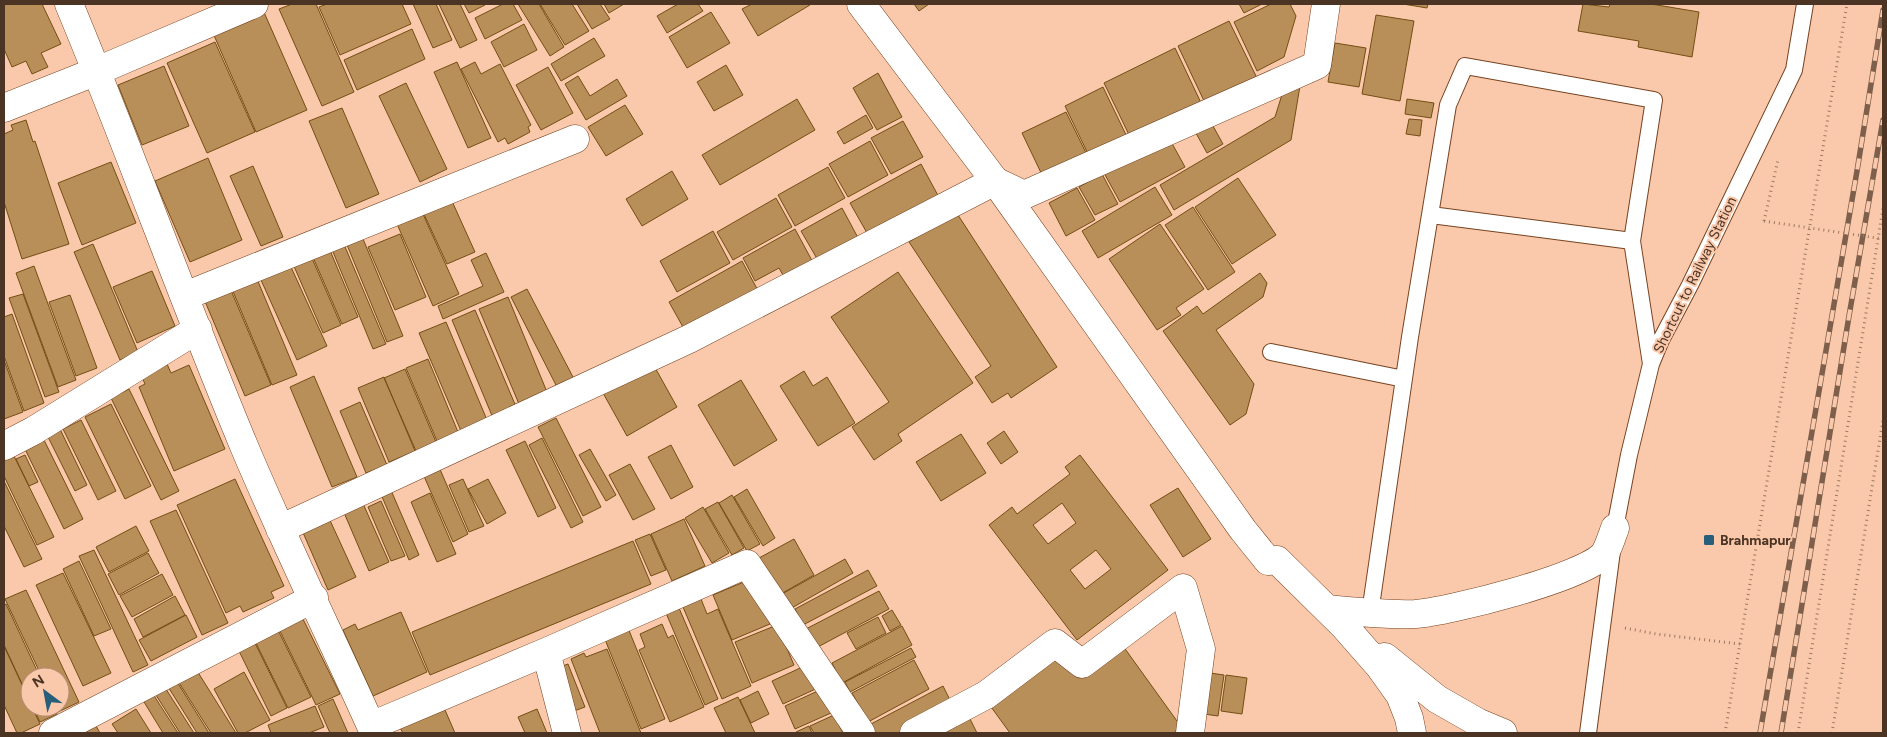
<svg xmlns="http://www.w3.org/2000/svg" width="1887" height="737" viewBox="0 0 1887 737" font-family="Figtree,sans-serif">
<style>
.building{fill:#b98f59;stroke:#744e14;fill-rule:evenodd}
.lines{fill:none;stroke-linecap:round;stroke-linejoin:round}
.service-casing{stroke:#774320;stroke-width:18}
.minor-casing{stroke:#774320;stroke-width:29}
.tertiary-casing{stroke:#774320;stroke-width:29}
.path{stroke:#9d7962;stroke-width:3;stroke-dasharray:1 4;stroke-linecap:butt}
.service{stroke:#fff;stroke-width:16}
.minor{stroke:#fff;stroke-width:28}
.tertiary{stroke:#fff;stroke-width:28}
.rail-casing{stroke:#7e5f4b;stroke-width:5.5}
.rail{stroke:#fac8aa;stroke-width:4;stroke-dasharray:11;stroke-linecap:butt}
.path-bridge{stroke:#9d7962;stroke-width:3;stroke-dasharray:1 4;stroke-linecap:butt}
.poi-dot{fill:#275e79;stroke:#fac8aa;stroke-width:2}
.labels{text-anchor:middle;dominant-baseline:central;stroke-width:4;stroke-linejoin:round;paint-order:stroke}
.street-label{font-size:14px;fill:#4c3424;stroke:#fac8aa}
.poi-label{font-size:14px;font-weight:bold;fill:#4c3424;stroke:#fac8aa;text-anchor:start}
</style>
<rect width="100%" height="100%" fill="#fac8aa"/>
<!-- building -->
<path class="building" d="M4 4H42L61 44 41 53 48 67 32 74 26 61 12 67 4 49Z
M292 4H316L354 92 322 106 279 9Z
M327 4H402L411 24 340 55 319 7Z
M413 4H436L452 40 433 48Z
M439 4H460L477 40 460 48Z
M464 4H485V5L469 13Z
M503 4H513L522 20 485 39 475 18Z
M518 4H539L564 47 550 56Z
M540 4H572L589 31 565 45Z
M577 4H600L610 19 592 29Z
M604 4H624L609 13Z
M678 4H698L703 11 667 33 657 16Z
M752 4H809L810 5 758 36 742 9Z
M914 4H929L919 11Z
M1239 4H1262L1244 13Z
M1271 4H1290L1296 16 1284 57 1257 71 1234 22Z
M1403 4H1428L1427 8Z
M1583 4 1609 7 1610 4H1651L1699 12 1692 57 1638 47 1639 41 1578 31Z
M263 10 307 110 256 132 213 33Z
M711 12 730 43 687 68 669 37Z
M1376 15 1414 21 1400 101 1362 94Z
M1229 21 1257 78 1205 103 1178 46Z
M524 24 537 50 504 67 491 42Z
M412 29 425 59 357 90 344 60Z
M594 38 605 56 561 81 551 64Z
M215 42 255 132 207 153 167 63Z
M1335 43 1366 48 1359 87 1328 82Z
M1175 48 1203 107 1132 141 1104 83Z
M457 62 491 138 468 148 434 72Z
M475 62 481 74 500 64 531 125 528 127 530 132 508 144 505 138 498 142 461 69Z
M726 65 743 95 714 111 697 82Z
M164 66 189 126 142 145 118 85Z
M548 67 573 113 541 130 516 85Z
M878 73 902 117 877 130 853 88Z
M578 76 590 96 617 79 627 96 586 120 565 84Z
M406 83 447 169 420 182 379 96Z
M1285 85 1300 86 1291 140 1174 210 1160 185 1275 117Z
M1103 87 1128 139 1090 158 1065 106Z
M797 99 815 130 720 185 702 155Z
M1407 99 1434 103 1431 118 1405 114Z
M625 105 643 134 606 156 588 127Z
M342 108 379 194 346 208 309 121Z
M1066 112 1088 157 1044 179 1022 133Z
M866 115 873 128 844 144 837 132Z
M1208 117 1223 144 1207 153 1192 126Z
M1409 119 1422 120 1420 136 1406 134Z
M26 120 33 142 35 141 69 244 22 259 4 202V134L13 130 11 125Z
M903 121 923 157 891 174 871 138Z
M1169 138 1185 167 1120 202 1104 173Z
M870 141 888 175 848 197 829 164Z
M208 158 242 240 190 262 155 181Z
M111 162 136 223 82 245 58 183Z
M921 164 941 201 871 240 850 203Z
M253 166 283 237 261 246 230 176Z
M828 167 845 198 795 226 778 195Z
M672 171 688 199 642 226 626 199Z
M1102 174 1118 204 1095 215 1079 187Z
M1238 178 1276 235 1232 264 1195 207Z
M1155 187 1172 215 1098 258 1082 231Z
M1077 188 1095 220 1066 236 1049 203Z
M776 198 792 227 733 260 717 232Z
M451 199 475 252 447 264 423 212Z
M1193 207 1235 272 1208 290 1165 225Z
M842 208 863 247 823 269 801 231Z
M422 212 459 294 433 306 397 224Z
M956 212 1057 367 1011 398 1008 393 992 403 975 377 991 366 909 242Z
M1160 224 1204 289 1176 308 1181 315 1157 330 1109 259Z
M795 229 816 268 788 284 779 268 755 281 743 258Z
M713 231 730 263 677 292 660 261Z
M361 234 403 336 387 342 345 240Z
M400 234 426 297 395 310 368 247Z
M343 242 386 344 373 349 331 247Z
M93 244 138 352 120 360 74 252Z
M329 248 358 317 342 324 312 255Z
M486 253 504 292 443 319 438 306 483 286 471 260Z
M311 256 341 325 323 333 293 264Z
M742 261 761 296 688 336 669 302Z
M34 266 76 380 58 387 16 273Z
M291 267 327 346 297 360 261 280Z
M152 271 175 326 137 343 113 287Z
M898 272 973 383 898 434 902 441 874 460 852 427 889 402 831 317Z
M1260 273 1267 283 1263 297 1216 330 1254 384 1246 414 1230 425 1163 331 1197 306 1203 314Z
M257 279 297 375 272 385 232 289Z
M230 288 271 385 245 396 204 299Z
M527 289 574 379 557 387 511 297Z
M23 294 59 392 45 397 9 298Z
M70 295 97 368 76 376 49 302Z
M508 297 547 392 519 404 479 309Z
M475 310 517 409 493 418 452 320Z
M12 314 44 403 24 411 4 356V317Z
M446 322 487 420 461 431 419 333Z
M428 359 458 432 437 441 406 368Z
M4 360 23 412 4 419Z
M167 364 171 373 189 365 225 449 174 471 139 387 145 384 141 375Z
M653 364 677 407 627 436 603 393Z
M405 369 436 442 416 451 384 378Z
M804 371 813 386 827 377 855 423 818 446 780 386Z
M314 376 357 477 332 487 290 387Z
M384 377 415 451 389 462 358 388Z
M741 380 777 440 734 466 698 405Z
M129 389 179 491 161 500 111 398Z
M360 402 387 465 366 473 340 411Z
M111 404 151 486 125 499 85 417Z
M556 418 601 507 583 516 538 427Z
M81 420 116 491 98 500 63 429Z
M59 427 87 485 75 491 46 433Z
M1004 431 1018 452 1001 464 987 443Z
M961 434 986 473 941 501 916 462Z
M42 436 83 519 64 529 23 445Z
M542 438 583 522 571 528 529 445Z
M525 441 556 508 538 517 506 450Z
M671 445 693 487 671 499 648 457Z
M590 449 616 495 606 501 579 455Z
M12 452 54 537 37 545 4 476V456Z
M25 455 38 482 29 486 16 459Z
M1080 455 1168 570 1077 640 989 525 1012 507 1017 514 1070 474 1065 467ZM1062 503 1076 523 1048 544 1033 525ZM1096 550 1111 569 1085 589 1070 570Z
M630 464 655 509 633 520 609 475Z
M439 467 468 534 453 542 423 474Z
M235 479 284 586 271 592 274 598 243 612 240 606 226 613 177 505Z
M463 479 484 526 469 532 449 485Z
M488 479 506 513 487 524 468 489Z
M4 481 42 559 24 567 4 526Z
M390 488 419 555 409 560 380 492Z
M1178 488 1211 539 1183 557 1150 505Z
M747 489 775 538 763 546 734 497Z
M430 493 456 554 437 562 411 502Z
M732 495 760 544 747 551 719 503Z
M361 499 389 562 369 571 342 508Z
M381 501 405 556 391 561 368 507Z
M718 502 744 548 732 555 705 509Z
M703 507 729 553 712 563 685 518Z
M176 510 228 623 202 635 150 521Z
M328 516 356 577 328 590 301 528Z
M684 519 705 566 672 581 651 534Z
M136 526 149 551 109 572 96 547Z
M650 534 666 570 651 576 635 540Z
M794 539 814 575 779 595 759 558Z
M633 541 651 584 430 675 412 632Z
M94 550 148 665 133 672 79 556Z
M148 553 159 573 119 595 108 574Z
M845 559 853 573 790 609 782 594Z
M79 561 111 629 94 636 63 569Z
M868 570 877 586 803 625 795 609Z
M63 573 111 673 83 686 36 585Z
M162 574 173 595 132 617 120 596Z
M751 579 770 624 732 640 713 595Z
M26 590 79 702 58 712 56 707H60V677H42L5 599Z
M879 591 889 609 814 649 804 630Z
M175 596 185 615 143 637 134 619Z
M701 599 707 614 718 609 751 686 722 699 683 607Z
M6 604 40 677H30V701L4 645V605Z
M679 608 718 699 705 705 666 613Z
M892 610 901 625 890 631 882 616Z
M401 612 427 672 373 696 343 630 355 624 358 630Z
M300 613 340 694 316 705 277 625Z
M186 615 197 637 151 661 139 640Z
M878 617 886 633 856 649 847 633Z
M275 624 311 697 288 708 252 635Z
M662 624 668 638 673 635 704 707 670 722 639 650 645 647 640 634Z
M777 625 794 665 752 683 735 642Z
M902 626 912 645 842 683 832 663Z
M628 628 665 719 641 729 604 637Z
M252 637 287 708 271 716 236 645Z
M4 646 30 702V707H32L40 724 21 733H17L4 705Z
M1123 646 1182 728 1174 733H1010L986 700 1058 649 1079 678Z
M911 648 916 657 850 692 845 682Z
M607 649 641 733H600L571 659 584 653 586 657Z
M914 660 929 689 868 722 852 693Z
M568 664 585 707 574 711 557 668Z
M809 664 820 687 783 704 772 681Z
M194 666 236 733H211L176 678Z
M244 672 270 720 245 733H238L214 689Z
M1203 672 1224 675 1218 716 1197 713Z
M1226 675 1247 678 1242 714 1221 711Z
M174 677 209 733H197L165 682Z
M164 686 194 733H180L154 692Z
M943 686 954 708 906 733H875L871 724Z
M820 690 831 713 795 729 785 706Z
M151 691 178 733H163L141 697Z
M758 691 769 714 751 723 740 700Z
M738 697 755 733H726L714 708Z
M333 699 348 733H330L318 706Z
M315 706 324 727 309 733H271L268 725Z
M33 707H54L57 714 40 722Z
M136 709 151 733H118L112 724Z
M537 709 547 733H525L518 717Z
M445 710 455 733H403L400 728Z
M834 715 843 733H814L810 726Z
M968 715 977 733H934Z
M96 726 100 733H84Z
M809 726 812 733H796V732Z"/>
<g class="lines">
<!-- service casing -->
<g class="service-casing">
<path id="service" d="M1431 215 1632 241
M1271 352 1404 379
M1370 613 1410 337 1448 105 1465 66 1654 100 1632 241 1651 364
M1588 733 1615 528 1629 455 1651 364 1661 340 1690 285 1794 70 1805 4"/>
</g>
<!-- minor casing -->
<g class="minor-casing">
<path id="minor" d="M69 4C130 150 183 300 244 446 284 541 329 633 371 726L546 652 747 564 861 733
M4 108 97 71 254 4
M185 296 575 139
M4 446 33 431 198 329
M280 529 689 339 995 181 1024 195 1317 65 1326 4
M546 652 567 733
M53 733 314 598
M914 733 986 695 1055 643 1082 664 1183 588 1201 649 1190 733"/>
</g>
<!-- tertiary casing -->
<g class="tertiary-casing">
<path id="tertiary" d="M861 4 995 181 1243 530 1268 561 1277 560 1344 626 1380 667 1400 695 1409 718 1412 733
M1327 609C1356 612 1386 615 1415 614 1447 612 1588 577 1605 553 1609 546 1612 536 1615 528
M1385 657 1437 699 1479 723 1503 733"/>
</g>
<!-- path -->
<path class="path" d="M1764 221 1778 160
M1625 628 1656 634 1740 644
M1725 733 1847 4
M1798 733 1883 208
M1832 733 1883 420"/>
<!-- service -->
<use href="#service" class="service"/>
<!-- minor -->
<use href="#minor" class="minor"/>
<!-- tertiary -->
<use href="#tertiary" class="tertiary"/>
<!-- rail casing -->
<g class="rail-casing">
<path id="rail" d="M1760 733 1857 171 1883 10
M1781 733 1849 316 1883 120"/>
</g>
<!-- rail -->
<use href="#rail" class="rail"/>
<!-- path-bridge -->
<path class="path-bridge" d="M1764 221 1883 239"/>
</g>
<!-- markers -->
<rect class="poi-dot" x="1703" y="534" width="12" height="12" rx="2.5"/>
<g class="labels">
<!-- street labels -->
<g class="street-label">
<text transform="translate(1695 275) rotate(-64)">Shortcut to Railway Station</text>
</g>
<!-- poi labels -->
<g class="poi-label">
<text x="1720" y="540">Brahmapur</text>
</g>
</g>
<!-- border -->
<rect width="1887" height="737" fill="none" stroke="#4c3424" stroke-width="10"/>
<!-- north arrow -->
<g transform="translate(45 692) rotate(328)"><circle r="24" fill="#fac8aa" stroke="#b48d74"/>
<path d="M0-4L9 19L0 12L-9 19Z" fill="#275e79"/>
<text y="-8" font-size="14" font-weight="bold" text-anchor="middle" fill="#4c3424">N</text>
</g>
</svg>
